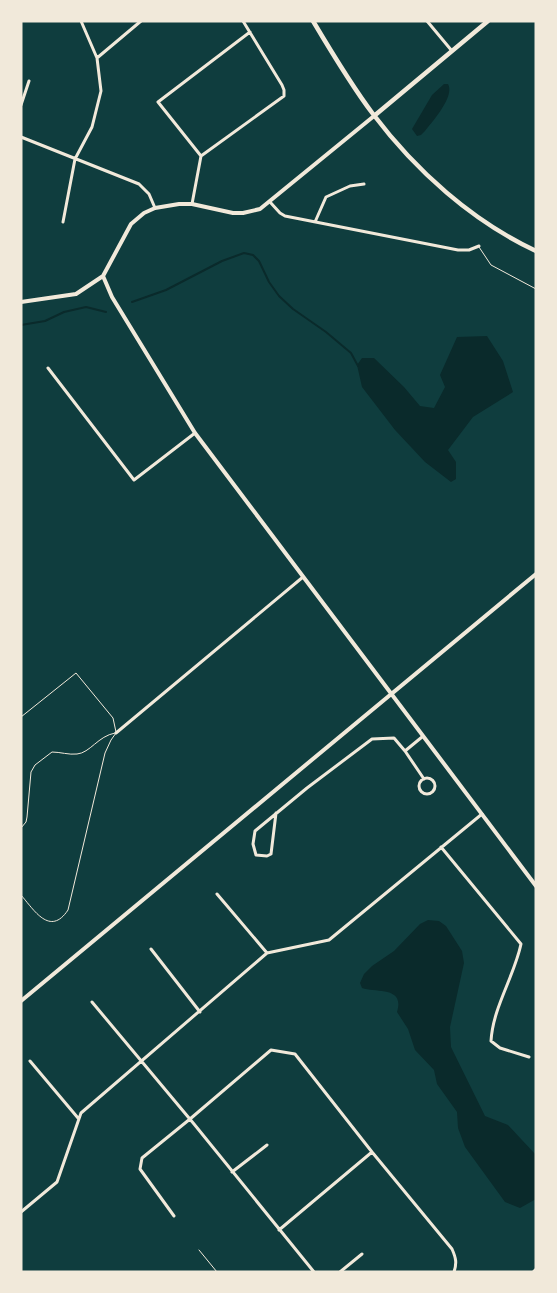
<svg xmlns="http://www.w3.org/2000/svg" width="557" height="1293" viewBox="0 0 557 1293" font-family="Figtree,sans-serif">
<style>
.water{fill:#0a2a2b}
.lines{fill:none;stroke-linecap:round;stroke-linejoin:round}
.stream{stroke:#0a2a2b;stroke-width:2}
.service{stroke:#f1e9da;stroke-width:1}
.minor{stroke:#f1e9da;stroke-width:3}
.tertiary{stroke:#f1e9da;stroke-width:4}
.secondary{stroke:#f1e9da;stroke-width:4.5}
</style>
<rect width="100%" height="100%" fill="#0f3d3e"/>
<!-- water -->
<path class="water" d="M444 84H448C455 96 433 121 425 131L421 135 417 136 412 129 432 95Z
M487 336 503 361 513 392 473 417 448 450 456 462V479L451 482 425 462 395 430 362 387 357 365 362 358H374L404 387 420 406 434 408 445 387 440 375 457 337Z
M428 920 439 921 446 926 462 951 464 963 450 1027 451 1047 485 1116 508 1125 536 1155V1199L520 1208 505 1202 465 1147 458 1128 457 1112 437 1084 434 1070 415 1050 408 1029 397 1012C405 986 376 993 362 988L360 983 364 974 372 966 394 951 420 924Z"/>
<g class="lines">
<!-- stream -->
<path class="stream" d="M132 302 166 290 222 261 244 253 253 255 259 261 269 282 279 296 293 309 326 332 351 353 358 366
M21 325 45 321 64 312 86 307 106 312"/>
<!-- service -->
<path class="service" d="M479 247 491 265 536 289
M21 717 76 673 113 718 116 732
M21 828 26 822 27 817 31 772 35 765 52 752C60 752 69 755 77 754 90 753 98 736 115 733
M21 895C34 910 50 937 68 910L105 753 111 740 116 733
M199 1250 217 1272"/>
<!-- minor -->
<path class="minor" d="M427 21 452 51
M97 58 141 21
M21 105 29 81
M21 137 139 184 149 194 155 208
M201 156 158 102 250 32
M270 202 280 213 285 216 458 250H469L479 246
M192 204 201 156 284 96V90L282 85 243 21
M63 222 75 159 92 127 101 91 97 58 81 21
M315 222 326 197 350 186 364 184
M48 368 134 480 195 433
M116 733 303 577
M405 751 424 779
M419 786a8 8 0 1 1 16 0a8 8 0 1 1-16 0Z
M276 813 271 854 267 856 256 855 253 844 255 831 307 788 372 739 394 738 405 751 422 737
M441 847 521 944C514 977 493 1007 491 1041L500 1048 529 1057
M217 894 267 953
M151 949 200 1012
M92 1002 194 1124 314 1272
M30 1061 78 1118
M232 1172 267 1145
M21 1212 57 1182 81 1113 267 953 329 940 482 814
M174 1216 140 1169 142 1158 190 1119 271 1050 295 1054 372 1152 452 1249C456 1258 457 1263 454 1272
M279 1230 372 1152
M340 1272 362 1254"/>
<!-- tertiary -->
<path class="tertiary" d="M103 276 112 297 195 433 536 886
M21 302 76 294 103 276 131 224 144 213 155 208 179 204H192L233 213H243L260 209 374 116
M21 1001 536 574
M534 1272 536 1270"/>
<!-- secondary -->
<path class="secondary" d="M313 21C332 53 351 85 373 114 416 171 472 221 536 251
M374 116 488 21"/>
</g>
<!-- border -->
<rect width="557" height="1293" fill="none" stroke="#f1e9da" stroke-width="45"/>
</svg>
